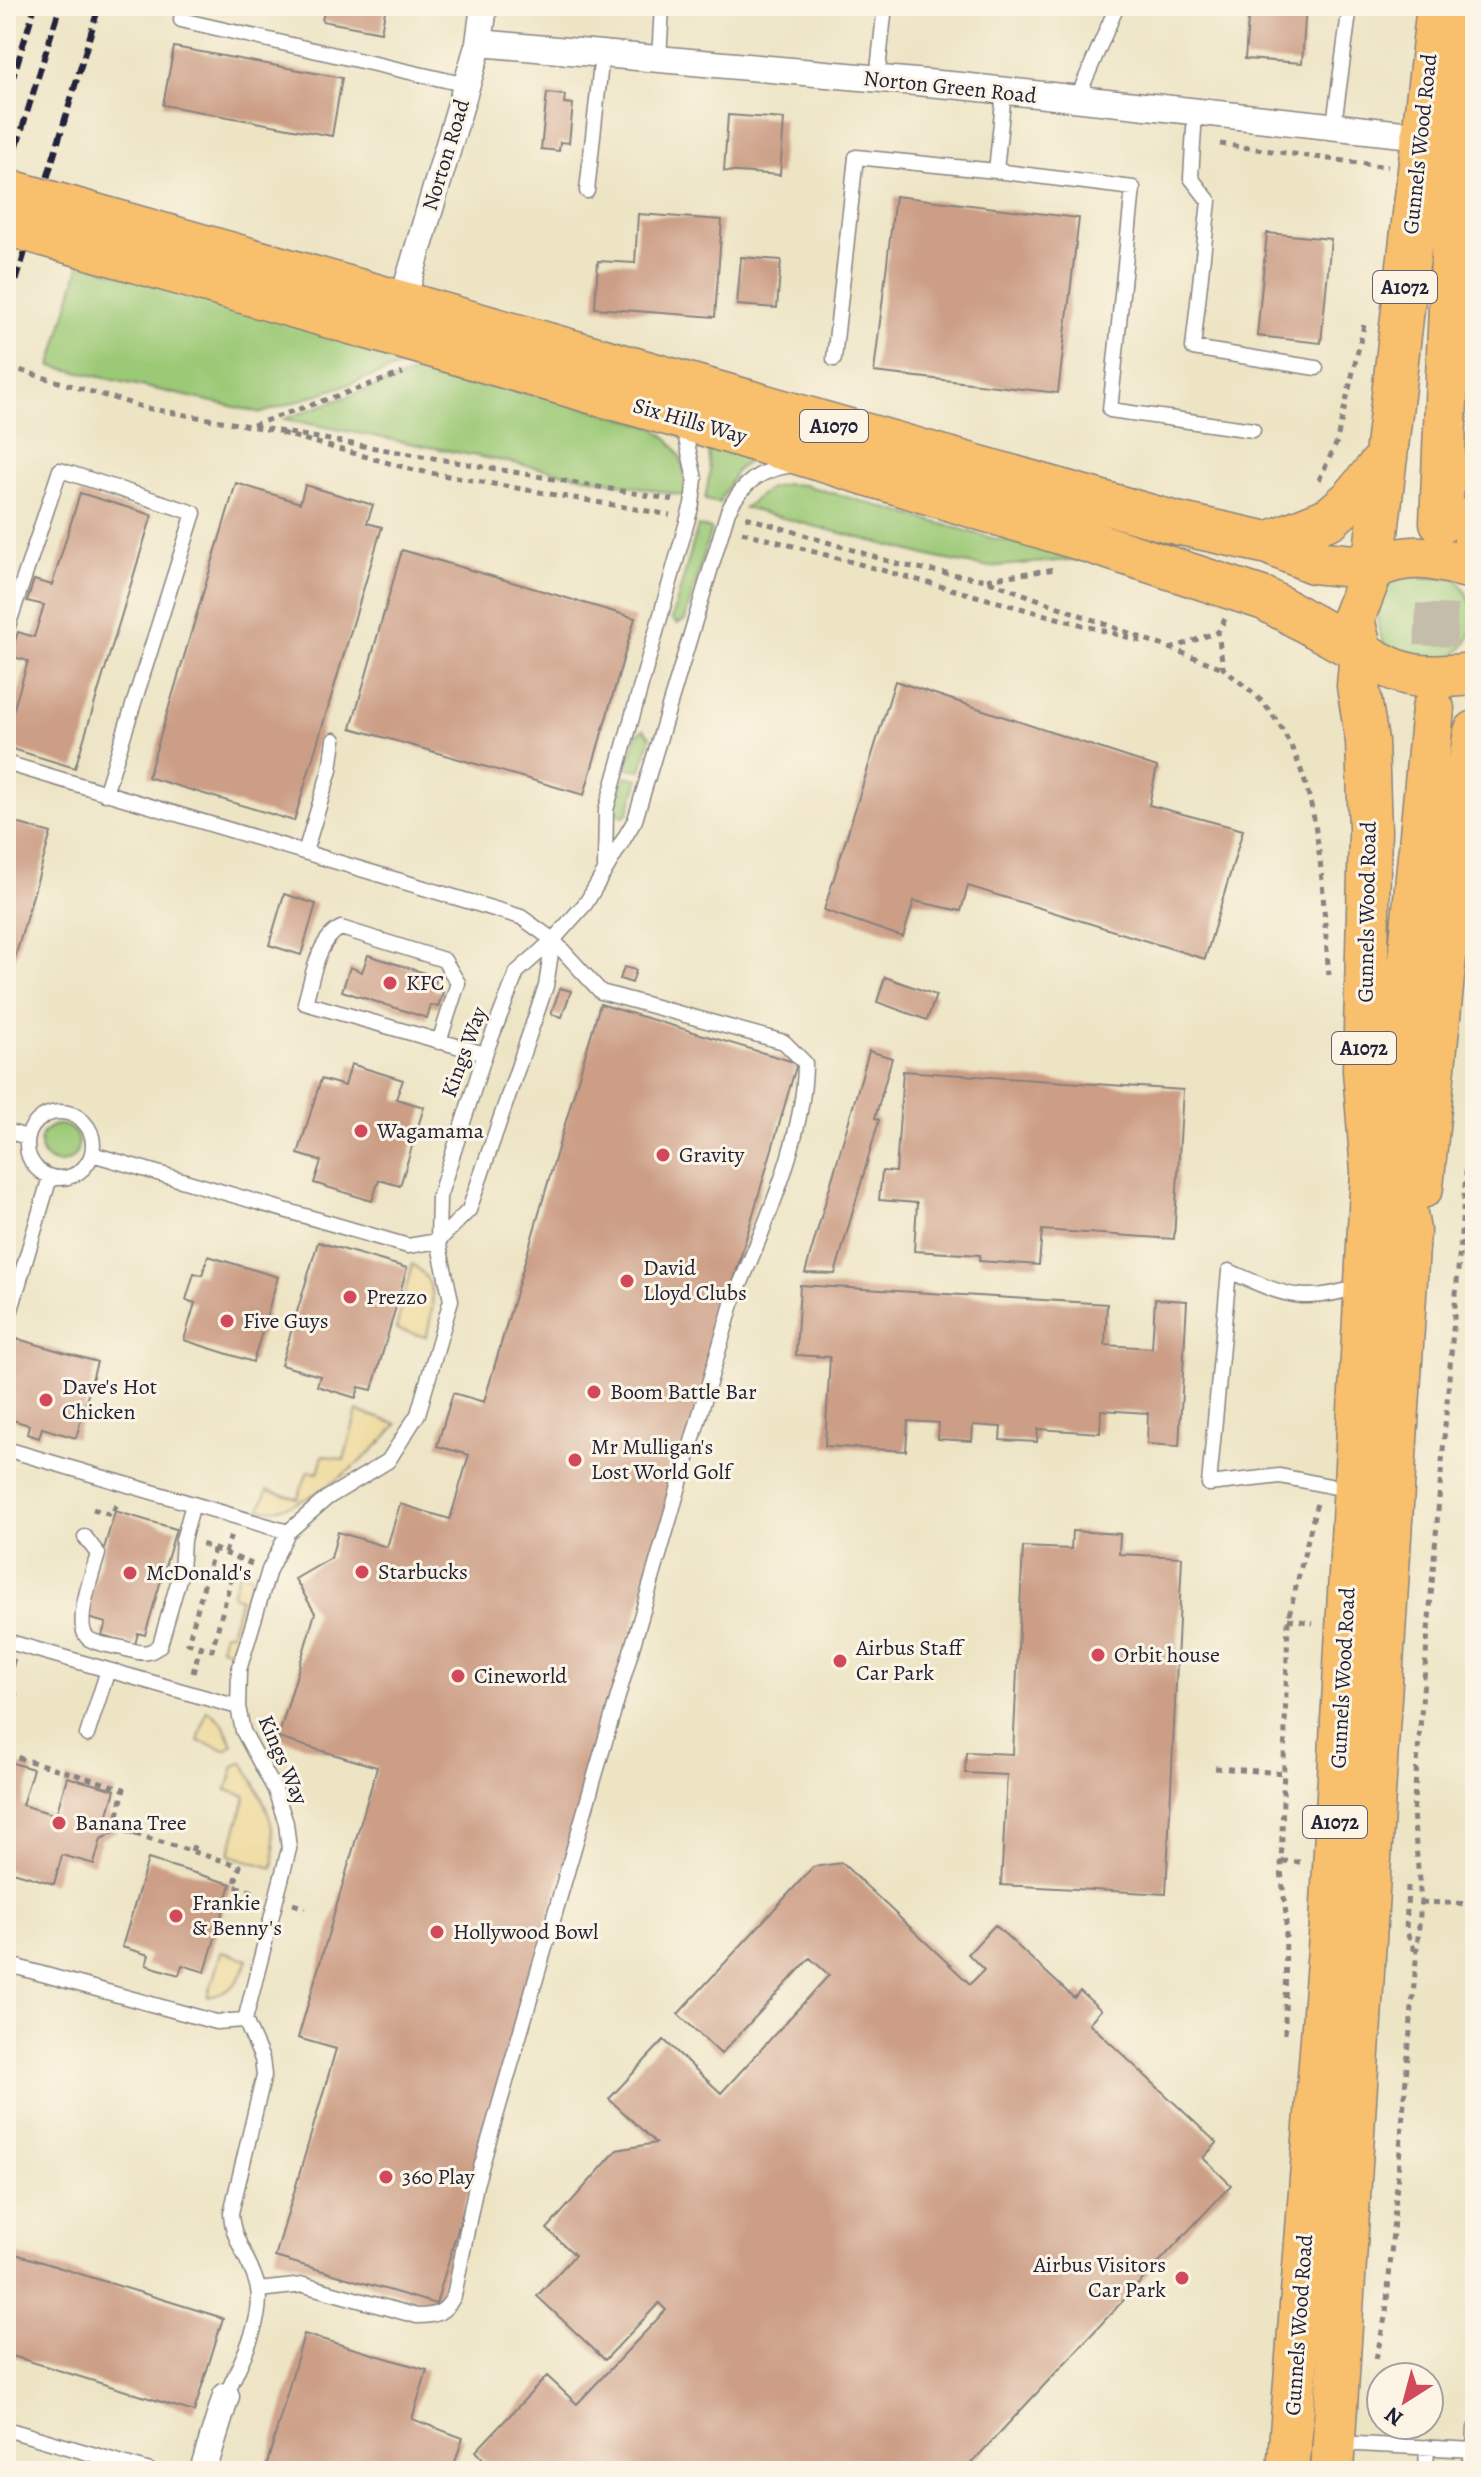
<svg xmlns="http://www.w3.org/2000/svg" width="1481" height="2477" viewBox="0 0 1481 2477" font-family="Alegreya,serif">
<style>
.green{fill:#9cc976;stroke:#5f7658;stroke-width:2}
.sand{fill:#eeda9e;stroke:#887e6c;stroke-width:2}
.building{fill:#cc9e86}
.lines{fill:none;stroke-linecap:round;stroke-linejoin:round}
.primary-tunnel{stroke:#c4bda9;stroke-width:42;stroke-dasharray:42 21;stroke-linecap:butt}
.lane-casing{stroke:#888380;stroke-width:17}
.street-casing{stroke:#888380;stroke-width:29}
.primary-casing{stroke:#888380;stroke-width:45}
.path{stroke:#888380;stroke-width:5;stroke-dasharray:6 6;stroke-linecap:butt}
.lane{stroke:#fff;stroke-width:14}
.street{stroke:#fff;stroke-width:26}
.primary{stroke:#f8bf6c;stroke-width:42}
.rail{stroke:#22223b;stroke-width:6;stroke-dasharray:12 6;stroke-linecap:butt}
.primary-bridge-casing{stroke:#888380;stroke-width:45;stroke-linecap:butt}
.primary-bridge{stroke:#f8bf6c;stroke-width:42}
.poi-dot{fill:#d1495b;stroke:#fcf5e5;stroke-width:3}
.labels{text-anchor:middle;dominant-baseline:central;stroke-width:6;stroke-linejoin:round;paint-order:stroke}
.shield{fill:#fcf5e5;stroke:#63616e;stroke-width:2}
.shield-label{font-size:20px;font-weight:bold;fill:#22223b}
.street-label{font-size:22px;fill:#22223b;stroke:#fcf5e5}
.poi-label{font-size:22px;fill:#22223b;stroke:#fcf5e5;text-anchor:start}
</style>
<rect width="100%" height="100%" fill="#fcf5e5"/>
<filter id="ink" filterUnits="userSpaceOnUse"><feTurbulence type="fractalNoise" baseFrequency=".0125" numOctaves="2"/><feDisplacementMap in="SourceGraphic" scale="16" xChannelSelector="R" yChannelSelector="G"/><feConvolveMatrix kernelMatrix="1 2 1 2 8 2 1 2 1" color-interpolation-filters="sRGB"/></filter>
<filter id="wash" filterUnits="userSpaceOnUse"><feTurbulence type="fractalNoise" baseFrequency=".006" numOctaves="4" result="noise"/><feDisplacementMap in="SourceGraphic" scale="32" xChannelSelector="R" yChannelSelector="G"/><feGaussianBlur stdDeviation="1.8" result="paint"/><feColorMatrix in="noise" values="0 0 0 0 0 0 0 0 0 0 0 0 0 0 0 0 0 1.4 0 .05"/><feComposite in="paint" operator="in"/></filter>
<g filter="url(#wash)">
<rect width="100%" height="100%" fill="#ede4c4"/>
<!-- green -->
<path class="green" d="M80 263 421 360 262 413 51 366Z
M439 364 653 427C680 445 687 464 685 496L284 419Z
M707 441 755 456 736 471 719 503 705 500 710 471Z
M785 484 804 485 995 539 1093 558 986 567 941 559 744 508 768 489Z
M698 526 711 529 685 620 677 624 672 619Z
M1398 575 1455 578C1477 600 1481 634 1455 655 1449 660 1439 666 1431 665 1417 663 1398 650 1384 644 1372 619 1376 594 1398 575Z
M644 729 651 737 641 770 627 768 637 734Z
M625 776 639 779 628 813 622 817 614 808Z
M40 1144a19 19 0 1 1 38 0a19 19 0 1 1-38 0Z"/>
<!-- sand -->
<path class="sand" d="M412 1264C440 1282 434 1309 426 1337L396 1329Z
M357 1411 397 1424C374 1455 301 1516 260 1509L267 1490 298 1498 308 1471 318 1473 323 1455 344 1460Z
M239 1572 252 1576 231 1650 220 1647 224 1633H230L240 1598 232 1595Z
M207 1710 222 1722 233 1745 226 1750 198 1741Z
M243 1762C262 1796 280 1827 273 1868L229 1855 246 1796 227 1790 234 1766Z
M221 1952 248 1959C241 1980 232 1993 208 1997Z"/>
<g id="blocks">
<!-- building -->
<path class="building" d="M325 6H386L381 32 322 21Z
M1249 6H1306L1302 63 1245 59Z
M174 47 342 78 332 136 163 105Z
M547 93 565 95 564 103 573 104 569 143 560 142 559 151 541 149Z
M728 115 784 119 780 175 724 171Z
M895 196 1079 218 1058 393 874 372Z
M638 214 722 220 715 317 595 308 598 261 635 263Z
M1267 233 1331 239 1321 343 1257 336Z
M741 257 781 260 777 308 737 305Z
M236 483 300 503 305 485 373 505 367 523 382 527 294 821 148 777Z
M80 493 152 515 75 768 6 747V735L28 661 10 656 18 632 34 637 44 605 27 601 34 580 52 585Z
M402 550 635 618 584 795 351 728Z
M895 681 1157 767 1149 805 1243 830 1205 959 968 886 961 911 914 901 903 937 824 910Z
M6 820 51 833 7 985 6 984Z
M284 894 316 904 301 955 269 945Z
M368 955 437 977 433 990 443 992 438 1007 431 1005 427 1018 342 991 350 967 362 972Z
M624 967 636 970 632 983 620 979Z
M885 977 936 995 927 1020 877 1002Z
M560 988 571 991 562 1017 551 1014Z
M600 1004 797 1063 436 2304 275 2257 336 2049 298 2038 377 1767 278 1738 315 1613 295 1579 331 1558 338 1532 387 1547 400 1504 450 1519 469 1455 437 1446 445 1419 453 1393 484 1402Z
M869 1051 892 1058 875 1118 879 1120 835 1274 805 1273Z
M351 1064 403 1080 396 1099 424 1107 400 1186 379 1180 372 1201 314 1183 321 1161 298 1154 321 1079 345 1086Z
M903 1071 1183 1090 1174 1239 1042 1230 1039 1265 979 1261 980 1255 914 1251 917 1203 879 1200 882 1171 896 1172Z
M318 1242 407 1268 372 1390 359 1387 356 1398 317 1386 320 1376 281 1365Z
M208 1256 278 1277 253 1362 184 1340 195 1303 186 1300 194 1273 202 1275Z
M800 1285 1107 1304 1105 1345 1152 1348 1155 1299 1187 1301 1179 1446 1147 1444 1148 1413 1101 1410 1100 1433 1038 1429 1037 1442 1000 1440 1001 1427 973 1425 972 1441 938 1439 939 1423 908 1421 906 1451 825 1446 830 1357 796 1355Z
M18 1339 97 1362 76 1438 42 1428 39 1438 27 1434 29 1425 6 1418V1382Z
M115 1511 176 1529 145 1635 138 1633 135 1645 102 1635 106 1623 84 1617Z
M1072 1531 1120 1534 1119 1554 1182 1557 1166 1894 1001 1885 1007 1775 965 1773 966 1752 1013 1754 1023 1547 1071 1549Z
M6 1658 15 1660 7 1687H6Z
M6 1691 17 1694 10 1719 6 1717Z
M6 1761 33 1769 22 1805 56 1815 67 1777 115 1790 108 1814 117 1831 101 1839 94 1864 62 1855 54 1884 6 1870Z
M148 1859 231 1884 205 1972 182 1965 179 1975 146 1965 149 1955 122 1947Z
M842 1863 970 1984 984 1970 968 1954 995 1925 1074 1998 1080 1991 1101 2010 1089 2023 1217 2143 1203 2158 1231 2185 964 2471H494L476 2451 547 2376 577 2404 666 2310 659 2303 605 2360 537 2296 575 2255 547 2229 617 2150 656 2143 609 2099 664 2040 721 2093 829 1975 810 1958 721 2054 678 2014 813 1867Z
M6 2251 223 2318 194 2412 6 2354Z
M304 2334 427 2370 412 2419 463 2438 452 2471H265Z"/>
</g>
</g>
<g filter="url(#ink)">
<use href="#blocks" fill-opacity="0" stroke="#888380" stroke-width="2"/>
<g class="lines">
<!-- primary-tunnel -->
<path class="primary-tunnel" d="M1433 709 1440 526"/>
<!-- lane casing -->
<g class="lane-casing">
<path id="lane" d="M183 6 181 20 467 85
M659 59 662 6
M877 79 885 6
M1004 92 996 171 1133 188 1110 410 1253 430
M1076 101 1117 6
M1195 111 1191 178 1209 201 1193 348 1316 368
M1334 124 1350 6
M587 191 602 54
M834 359 856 157 996 171
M6 632 60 470 194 513 105 794
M6 763 521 917 553 940 601 992 784 1042 805 1063C805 1139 761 1234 732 1304L476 2185 454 2296C445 2313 436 2316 417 2316L304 2285 258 2290
M305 852 330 770 334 740
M605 867 606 810 692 504 695 479 683 425
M439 1042 458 983 444 960 341 928C317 939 312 980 305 1003L485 1054
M27 1145a33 33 0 1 1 66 0a33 33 0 1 1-66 0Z
M6 1131 27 1137
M92 1154 408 1246 438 1241
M438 1241 469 1210 546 986 553 940
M6 1327 50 1177
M6 1449 288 1532
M1350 1490 1280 1476 1209 1484 1229 1271C1282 1294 1302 1306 1360 1286
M85 1537 98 1554C93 1572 72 1627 89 1639 98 1645 115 1646 126 1649 140 1653 149 1656 160 1645L181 1572 183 1540 193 1504
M6 1641 238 1707
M87 1735 108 1670
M6 1964 216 2022 245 2020
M226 2396C238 2366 264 2323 258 2289 253 2262 232 2242 231 2213L264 2075 262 2059 245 2020 289 1849 286 1823 275 1790 243 1731 238 1707 239 1670 269 1570 288 1532 327 1498 388 1461 418 1414 451 1300 438 1241 439 1197 485 1054 517 972 553 940 586 903 635 820 728 511C743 482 760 470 792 465
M6 2429 150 2471
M1337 2443 1475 2450
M1426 2471 1427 2447
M1467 2471 1474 2450 1475 2428"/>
</g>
<!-- street casing -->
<g class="street-casing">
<path id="street" d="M479 43 961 86 1421 136
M402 303 479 43 484 6
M203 2471 226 2396"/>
</g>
<!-- primary casing -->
<g class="primary-casing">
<path id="primary" d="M60 205 1172 522 1268 543 1313 562 1373 568 1438 6
M51 237 682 418 1093 543 1265 599 1361 652 1358 686 1367 741 1370 831 1364 1070 1372 1172 1331 1923 1288 2471
M1475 517V546
M1441 522 1459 89 1451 20
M1268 543 1330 518 1352 499 1386 458
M1475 569C1435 558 1412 551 1373 568L1353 619 1361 652C1407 681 1422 678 1475 674
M1422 1187 1456 847 1475 732
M1332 2471 1409 1231 1401 1184 1397 1087 1433 709"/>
</g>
<!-- path -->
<path class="path" d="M1220 144 1388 167
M9 367 146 408 674 500
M253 425 403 373
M281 433 414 470 670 515
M1319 480 1336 444 1364 325
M746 517 901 565 986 580 1223 668
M742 532 1141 641
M987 579 1056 569
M1225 619 1218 632 1223 668C1236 680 1253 691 1264 704 1326 778 1320 884 1329 975
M1170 649 1218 632
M93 1509 111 1515 117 1504
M202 1544 252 1564
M214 1549 188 1643 212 1650 237 1558
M225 1553 231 1535
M1288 1619 1313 1623
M193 1673 200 1647
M6 1754 124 1789 117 1820 122 1830 240 1866 234 1886 257 1893
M1215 1768 1284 1773
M132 1835 136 1823
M192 1851 196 1840
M1282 1861 1301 1862
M1408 1886 1406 1931 1415 1951
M1421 1902 1475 1904
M293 1904 305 1908
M1285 2034 1286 1915 1281 1870 1288 1619 1317 1503
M1376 2359 1386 2313 1421 1902 1413 1812 1475 1065"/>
<!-- lane -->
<use href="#lane" class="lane"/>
<!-- street -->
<use href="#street" class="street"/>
<!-- primary -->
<use href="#primary" class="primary"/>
<!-- rail -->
<path class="rail" d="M6 39 16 6
M6 100 35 6
M6 181 60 6
M6 315 99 6"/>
<!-- primary-bridge casing -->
<g class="primary-bridge-casing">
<path id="primary-bridge" d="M6 190 60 205
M6 224 51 237"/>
</g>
<!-- primary-bridge -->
<use href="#primary-bridge" class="primary-bridge"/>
</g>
</g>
<!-- markers -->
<g class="poi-dot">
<circle cx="390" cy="983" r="8"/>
<circle cx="361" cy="1131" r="8"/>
<circle cx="663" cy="1155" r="8"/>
<circle cx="627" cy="1281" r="8"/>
<circle cx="350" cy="1297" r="8"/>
<circle cx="227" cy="1321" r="8"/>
<circle cx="594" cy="1392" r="8"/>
<circle cx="46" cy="1400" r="8"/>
<circle cx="575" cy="1460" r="8"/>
<circle cx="362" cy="1572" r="8"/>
<circle cx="130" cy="1573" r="8"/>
<circle cx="1098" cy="1655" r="8"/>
<circle cx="840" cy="1661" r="8"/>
<circle cx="458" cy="1676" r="8"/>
<circle cx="59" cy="1823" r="8"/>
<circle cx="176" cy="1916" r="8"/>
<circle cx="437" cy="1932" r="8"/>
<circle cx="386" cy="2177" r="8"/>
<circle cx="1182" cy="2278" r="8"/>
</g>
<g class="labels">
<!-- shield labels -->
<g class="shield">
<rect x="1373" y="271" width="64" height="32" rx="6"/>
<rect x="800" y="410" width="68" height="32" rx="6"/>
<rect x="1332" y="1032" width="64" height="32" rx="6"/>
<rect x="1303" y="1806" width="64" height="32" rx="6"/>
</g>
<g class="shield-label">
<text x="1405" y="287">A1072</text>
<text x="834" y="426">A1070</text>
<text x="1364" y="1048">A1072</text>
<text x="1335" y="1822">A1072</text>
</g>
<!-- street labels -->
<g class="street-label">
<text transform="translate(950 87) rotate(6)">Norton Green Road</text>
<text transform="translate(1420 144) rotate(-84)">Gunnels Wood Road</text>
<text transform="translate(446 155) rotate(-73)">Norton Road</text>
<text transform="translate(690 421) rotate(16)">Six Hills Way</text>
<text transform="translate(1367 912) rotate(-89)">Gunnels Wood Road</text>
<text transform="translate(464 1052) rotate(-70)">Kings Way</text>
<text transform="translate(1343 1678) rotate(-87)">Gunnels Wood Road</text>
<text transform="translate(283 1760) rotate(67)">Kings Way</text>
<text transform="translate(1299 2325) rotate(-86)">Gunnels Wood Road</text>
</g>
<!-- poi labels -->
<g class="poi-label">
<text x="406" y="983">KFC</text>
<text x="377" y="1131">Wagamama</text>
<text x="679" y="1155">Gravity</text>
<text x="643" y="1268">David<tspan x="643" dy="25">Lloyd Clubs</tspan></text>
<text x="366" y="1297">Prezzo</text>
<text x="243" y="1321">Five Guys</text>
<text x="62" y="1387">Dave's Hot<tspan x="62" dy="25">Chicken</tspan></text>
<text x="610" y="1392">Boom Battle Bar</text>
<text x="591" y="1447">Mr Mulligan's<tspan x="591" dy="25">Lost World Golf</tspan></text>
<text x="378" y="1572">Starbucks</text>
<text x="146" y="1573">McDonald's</text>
<text x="856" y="1648">Airbus Staff<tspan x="856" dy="25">Car Park</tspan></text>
<text x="1114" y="1655">Orbit house</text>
<text x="474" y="1676">Cineworld</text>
<text x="75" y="1823">Banana Tree</text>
<text x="192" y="1903">Frankie<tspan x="192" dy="25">&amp; Benny's</tspan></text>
<text x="453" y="1932">Hollywood Bowl</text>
<text x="402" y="2177">360 Play</text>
<text x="1166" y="2265" text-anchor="end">Airbus Visitors<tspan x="1166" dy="25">Car Park</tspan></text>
</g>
</g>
<!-- margin -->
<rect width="1481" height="2477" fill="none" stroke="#fcf5e5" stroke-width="32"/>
<!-- north arrow -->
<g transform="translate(1405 2401) rotate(216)"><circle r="38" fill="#fcf5e5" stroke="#a5a1a1" stroke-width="2"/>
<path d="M0-6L14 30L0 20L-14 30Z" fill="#d1495b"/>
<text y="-12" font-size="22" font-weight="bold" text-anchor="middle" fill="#22223b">N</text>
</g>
</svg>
